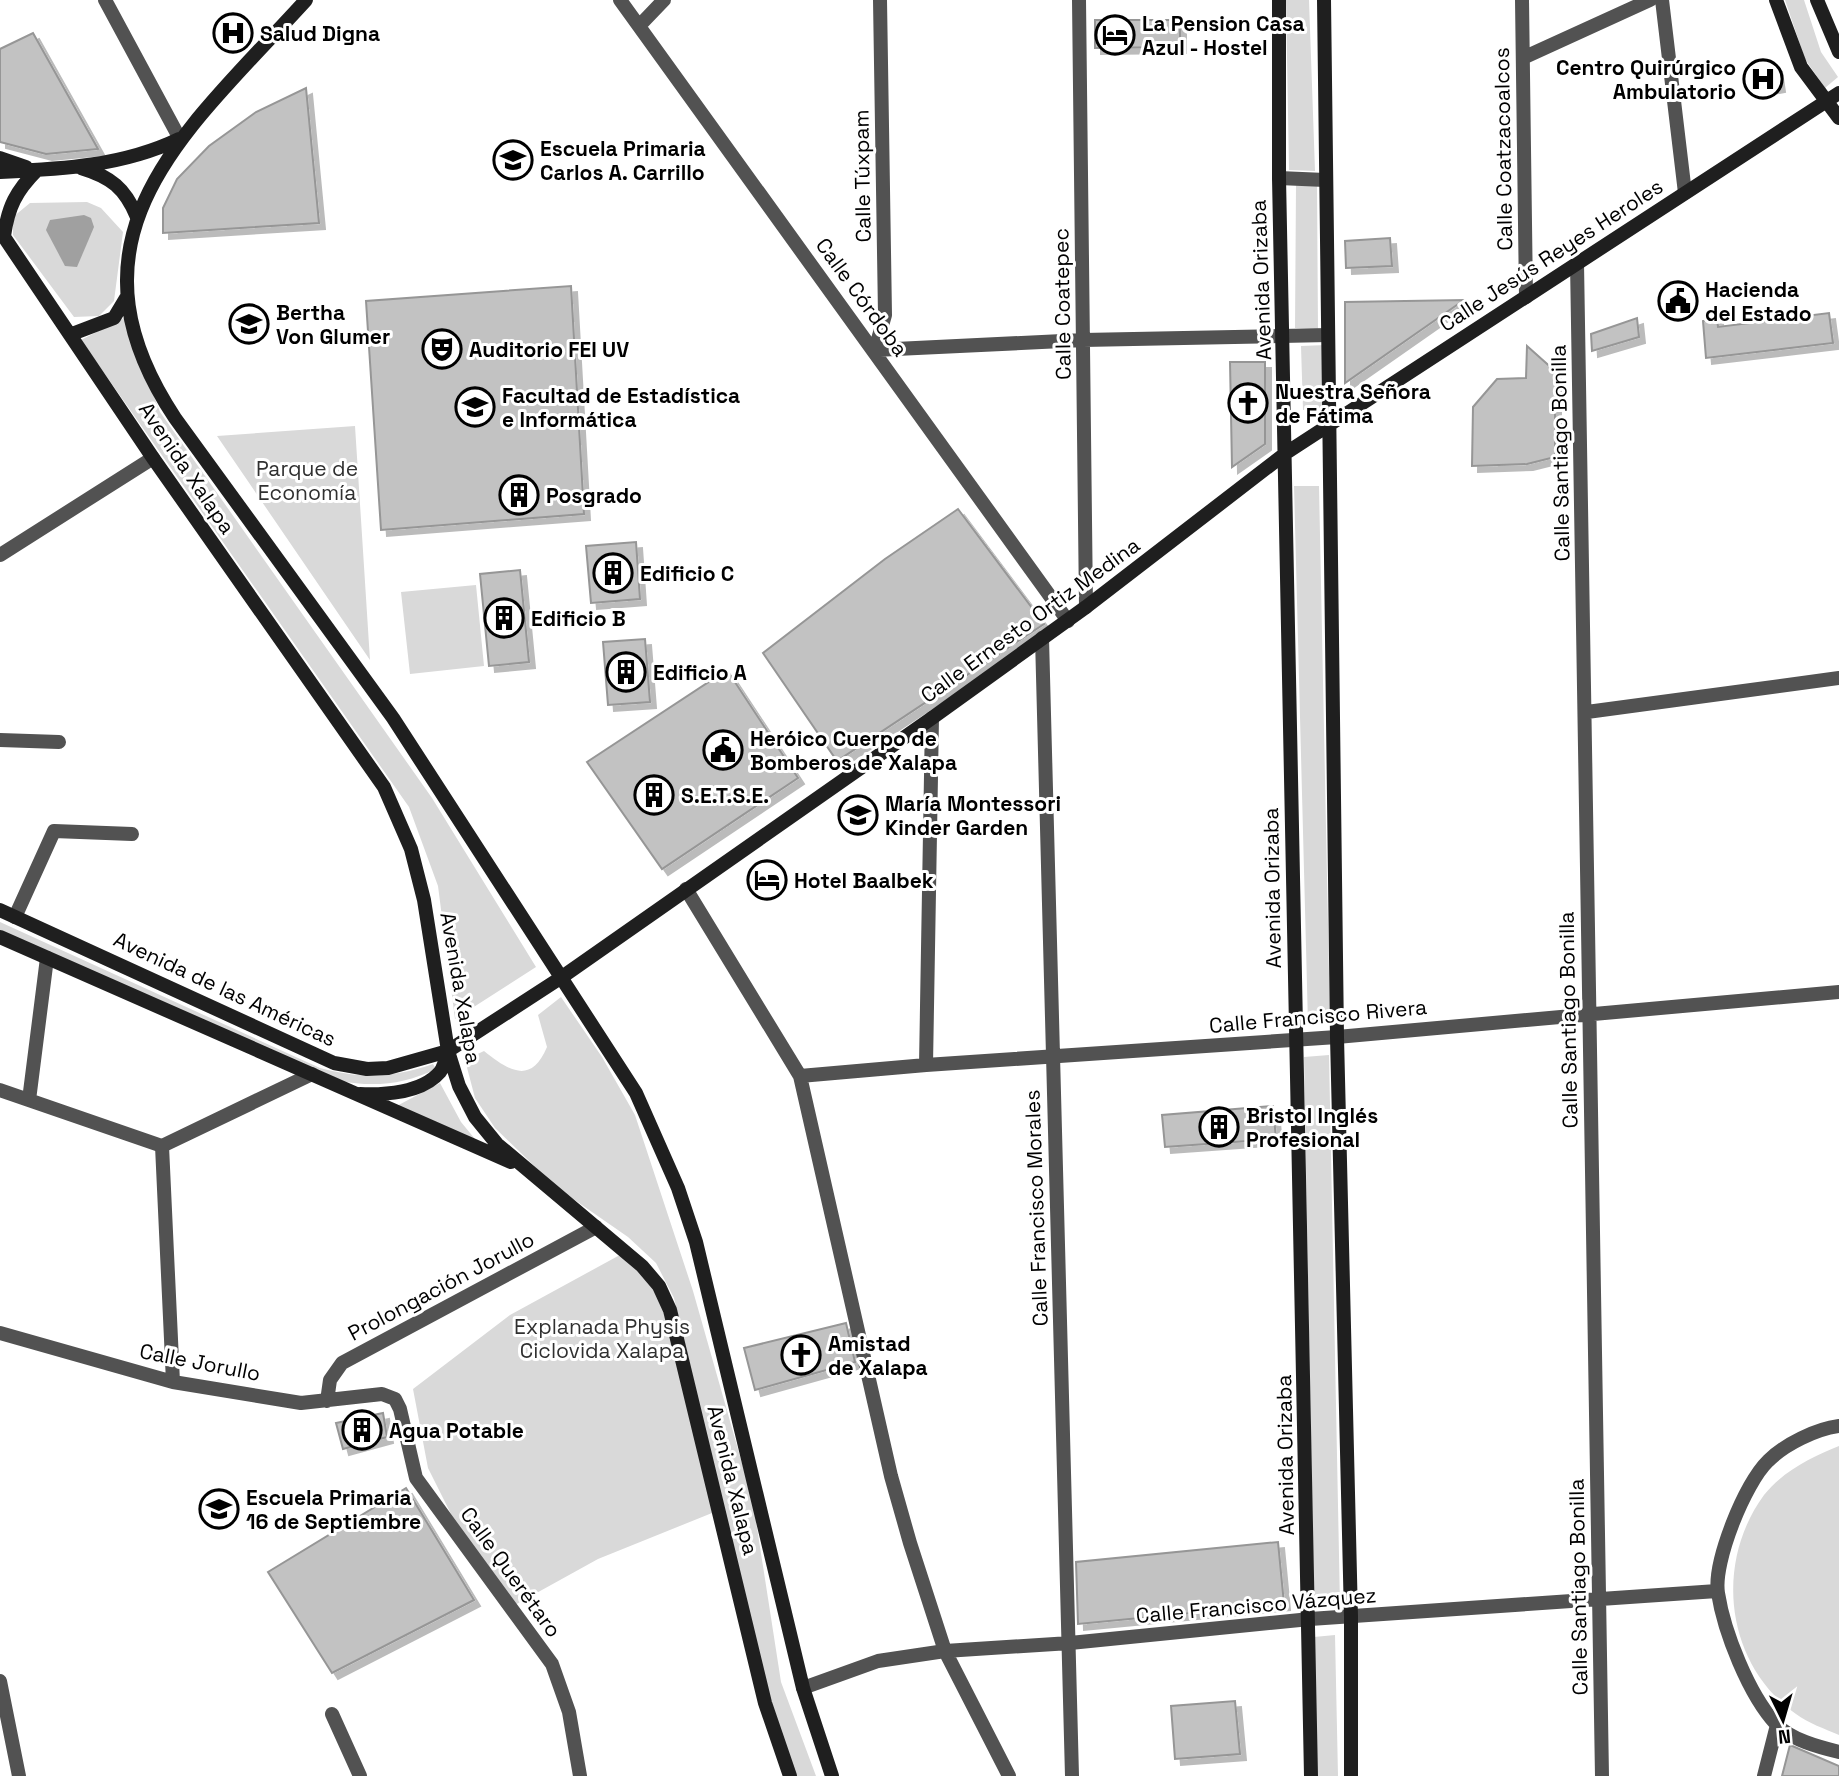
<svg xmlns="http://www.w3.org/2000/svg" width="1839" height="1776" viewBox="0 0 1839 1776" font-family="'Space Grotesk',sans-serif">
<style>
.green{fill:#d9d9d9}
.water{fill:#a0a0a0}
.building{fill:#c2c2c2;stroke:#969696;stroke-width:2;filter:url(#shadow)}
.lines{fill:none;stroke-linecap:round;stroke-linejoin:round}
.minor{stroke:#525252;stroke-width:14}
.tertiary{stroke:#525252;stroke-width:14}
.secondary{stroke:#1f1f1f;stroke-width:14}
.labels{text-anchor:middle;dominant-baseline:central;stroke-width:6;stroke-linejoin:round;paint-order:stroke}
.poi-label{font-size:21px;font-weight:bold;fill:#000;stroke:#fff;text-anchor:start}
.street-label{font-size:21px;fill:#000;stroke:#fff}
.park-label{font-size:21px;fill:#303030;stroke:#fff}
</style>
<defs>
<filter id="shadow"><feDropShadow dx="6" dy="6" stdDeviation="0" flood-color="#0004"/></filter>
</defs>
<rect width="100%" height="100%" fill="#fff"/>
<!-- green -->
<path class="green" d="M1286 0H1309L1315 171 1289 170Z
M1785 0H1804L1821 52 1838 77 1825 88 1805 59Z
M1296 185 1317 186 1318 329 1295 328Z
M87 202 101 208 123 232 114 301 99 316 74 317 13 235V217L30 203Z
M124 318 160 412 432 798 536 967 455 1019 438 886 409 807 81 340Z
M1326 345 1328 407 1303 410 1301 346Z
M355 426 370 660 217 436Z
M1294 486H1319L1330 1023 1308 1024Z
M476 585 484 666 410 674 401 592Z
M0 922 320 1068C361 1079 393 1078 433 1064L436 1069C403 1085 374 1087 339 1081L0 932Z
M561 997 602 1057 635 1115 693 1291 753 1502 781 1682 816 1776H796L767 1688 674 1298 656 1263 628 1237 556 1187 495 1128 475 1098 465 1060 484 1051C509 1071 531 1085 547 1047L538 1015Z
M1329 1055 1340 1605 1314 1607 1304 1057Z
M440 1083 461 1122 484 1150 393 1108Z
M629 1250 655 1280 717 1511 598 1559 513 1606 462 1536 428 1468 413 1389 510 1315Z
M1839 1446V1735C1825 1729 1808 1723 1796 1714 1725 1664 1714 1563 1764 1495 1783 1471 1812 1457 1839 1446Z
M1335 1635 1338 1776H1316L1314 1637Z"/>
<!-- water -->
<path class="water" d="M84 215 91 218 94 227 77 267 65 266 46 230 50 220Z"/>
<!-- building -->
<path class="building" d="M1095 20H1180V47L1095 48Z
M33 33 98 149 46 154 0 142V49Z
M1776 66 1779 86 1750 91 1747 71Z
M306 88 319 223 163 233V208L177 179 209 146 256 112Z
M1390 238 1392 266 1346 268 1345 241Z
M571 286 584 514 381 530 366 301Z
M1464 300 1345 383V302Z
M1829 313 1833 343 1706 358 1703 321 1717 318 1718 327Z
M1637 318 1639 337 1592 351 1591 334Z
M1527 346 1555 371V457L1527 464 1472 466 1473 407 1497 379 1526 378Z
M1230 362H1265V444L1232 467Z
M958 509 1044 624 837 761 763 653 885 559Z
M636 542 640 599 591 603 586 546Z
M520 570 529 662 489 666 480 574Z
M645 639 650 702 608 705 603 642Z
M727 670 798 778 662 869 587 762Z
M1273 1106 1276 1139 1165 1147 1162 1115Z
M846 1323 855 1362 755 1390 744 1348Z
M383 1413 387 1437 343 1449 336 1423Z
M406 1488 474 1600 332 1673 268 1572Z
M1278 1542 1284 1604 1078 1624 1076 1562Z
M1235 1701 1240 1754 1175 1759 1171 1706Z
M1790 1745 1839 1766V1776H1782Z"/>
<g class="lines">
<!-- minor -->
<path class="minor" d="M105 0 180 139
M620 0 1068 621
M880 0 885 315 875 350 1083 340 1328 335
M1079 0 1086 607
M1522 0 1526 297
M1662 0 1685 193
M640 25 664 0
M1523 58 1650 0
M1577 263 1602 1776
M0 555 153 458
M1042 638 1072 1776
M1587 712 1839 678
M0 740 59 742
M686 889 800 1076 891 1476 910 1543 945 1651 1009 1776
M15 917 54 831 132 834
M926 1065 932 718
M800 1076 926 1065 1337 1037 1839 992
M0 1090 162 1146 312 1074
M29 1100 47 958
M162 1146 173 1382
M0 1333 173 1382 301 1403 382 1394 395 1399 400 1409 416 1478 552 1664 569 1712 580 1776
M327 1401 330 1380 342 1363 596 1227
M1839 1426C1816 1429 1785 1444 1768 1461 1745 1483 1713 1562 1718 1593 1724 1632 1749 1695 1776 1724 1791 1740 1819 1747 1839 1752
M0 1681 19 1776
M803 1688 878 1661 945 1651 1070 1643 1310 1619 1717 1591
M332 1714 360 1776
M1764 1776 1777 1725"/>
<!-- tertiary -->
<path class="tertiary" d="M1279 178 1325 180"/>
<!-- secondary -->
<path class="secondary" d="M306 0C188 130 53 234 175 418L393 718 636 1093 678 1188 696 1242 803 1688 832 1776
M1279 0V178L1311 1776
M1324 0 1337 1037 1351 1617V1776
M1776 0 1801 67 1839 118
M1817 0 1839 52
M0 158 26 167
M81 168C111 177 125 188 137 217
M0 172C62 169 123 166 179 139
M0 231 153 458 384 787 411 849 424 900 448 1051 459 1086 475 1117 497 1144 642 1266 659 1286 670 1310 765 1703 790 1776
M4 236C8 207 16 191 37 170
M72 334 114 318 126 298
M0 910 334 1063 367 1069 388 1068 448 1051 562 977 932 718 1086 607 1286 453 1839 93
M0 937 511 1162
M360 1094C384 1095 422 1093 440 1072 444 1067 446 1058 448 1051"/>
</g>
<!-- icons -->
<defs>
<g id="hospital-ring" transform="scale(2.0125)"><circle r="9.5" fill="#fff" stroke="#000" stroke-width="1.5"/><path d="M-5-5h3v3.5h4V-5h3V5h-3V1.5h-4V5h-3Z" fill="#000"/></g>
<g id="hotel-ring" transform="scale(2.0125)"><circle r="9.5" fill="#fff" stroke="#000" stroke-width="1.5"/><path d="M-6-4.5h1.5V1H6V5H4.5V3h-9V5H-6ZM-4 0a1.8 1.8 0 1 1 3.6 0ZM.5 0V-2.5h3Q6-2.5 6 0Z" fill="#000"/></g>
<g id="school-ring" transform="scale(2.0125)"><circle r="9.5" fill="#fff" stroke="#000" stroke-width="1.5"/><path d="M0-5L7-2L0 1L-7-2ZM-4 1L0 2.5L4 1V4Q0 6-4 4Z" fill="#000"/></g>
<g id="civic-ring" transform="scale(2.0125)"><circle r="9.5" fill="#fff" stroke="#000" stroke-width="1.5"/><path d="M-.6-6.5H3V-4.5H.6V-3L4-1V1h2V6H-6V1h2V-1L-.6-3ZM-1.2 2.5V6h2.4V2.5Z" fill="#000"/></g>
<g id="theatre-ring" transform="scale(2.0125)"><circle r="9.5" fill="#fff" stroke="#000" stroke-width="1.5"/><path d="M-5-5.5Q0-4 5-5.5V0Q5 5 0 6Q-5 5-5 0ZM-3.3-2.5H-1v1.5H-3.3ZM1-2.5H3.3v1.5H1ZM-2.8 1Q0 5.5 2.8 1Z" fill="#000"/></g>
<g id="church-ring" transform="scale(2.0125)"><circle r="9.5" fill="#fff" stroke="#000" stroke-width="1.5"/><path d="M-1.2-6h2.4v3.5h3.3v2.4h-3.3V6h-2.4V-.1h-3.3v-2.4h3.3Z" fill="#000"/></g>
<g id="university-ring" transform="scale(2.0125)"><circle r="9.5" fill="#fff" stroke="#000" stroke-width="1.5"/><path d="M0-5L7-2L0 1L-7-2ZM-4 1L0 2.5L4 1V4Q0 6-4 4Z" fill="#000"/></g>
<g id="building-ring" transform="scale(2.0125)"><circle r="9.5" fill="#fff" stroke="#000" stroke-width="1.5"/><path d="M-4-6H4V6H1V3H-1V6H-4ZM-2.5-4.3h1.7v1.8h-1.7ZM.8-4.3h1.7v1.8H.8ZM-2.5-1h1.7V.8h-1.7ZM.8-1h1.7V.8H.8Z" fill="#000"/></g>
</defs>
<g fill-rule="evenodd">
<use href="#hospital-ring" x="233" y="33"/>
<use href="#hotel-ring" x="1115" y="35"/>
<use href="#hospital-ring" x="1763" y="79"/>
<use href="#school-ring" x="513" y="160"/>
<use href="#civic-ring" x="1678" y="301"/>
<use href="#school-ring" x="249" y="324"/>
<use href="#theatre-ring" x="442" y="349"/>
<use href="#church-ring" x="1248" y="403"/>
<use href="#university-ring" x="475" y="407"/>
<use href="#building-ring" x="519" y="495"/>
<use href="#building-ring" x="613" y="573"/>
<use href="#building-ring" x="504" y="618"/>
<use href="#building-ring" x="626" y="672"/>
<use href="#civic-ring" x="723" y="750"/>
<use href="#building-ring" x="654" y="795"/>
<use href="#school-ring" x="858" y="815"/>
<use href="#hotel-ring" x="767" y="880"/>
<use href="#building-ring" x="1219" y="1127"/>
<use href="#church-ring" x="801" y="1355"/>
<use href="#building-ring" x="362" y="1430"/>
<use href="#school-ring" x="219" y="1509"/>
</g>
<g class="labels">
<!-- poi labels -->
<g class="poi-label">
<text x="1142" y="23">La Pension Casa<tspan x="1142" dy="24">Azul - Hostel</tspan></text>
<text x="260" y="33">Salud Digna</text>
<text x="1736" y="67" text-anchor="end">Centro Quirúrgico<tspan x="1736" dy="24">Ambulatorio</tspan></text>
<text x="540" y="148">Escuela Primaria<tspan x="540" dy="24">Carlos A. Carrillo</tspan></text>
<text x="1705" y="289">Hacienda<tspan x="1705" dy="24">del Estado</tspan></text>
<text x="276" y="312">Bertha<tspan x="276" dy="24">Von Glumer</tspan></text>
<text x="469" y="349">Auditorio FEI UV</text>
<text x="1275" y="391">Nuestra Señora<tspan x="1275" dy="24">de Fátima</tspan></text>
<text x="502" y="395">Facultad de Estadística<tspan x="502" dy="24">e Informática</tspan></text>
<text x="546" y="495">Posgrado</text>
<text x="640" y="573">Edificio C</text>
<text x="531" y="618">Edificio B</text>
<text x="653" y="672">Edificio A</text>
<text x="750" y="738">Heróico Cuerpo de<tspan x="750" dy="24">Bomberos de Xalapa</tspan></text>
<text x="681" y="795">S.E.T.S.E.</text>
<text x="885" y="803">María Montessori<tspan x="885" dy="24">Kinder Garden</tspan></text>
<text x="794" y="880">Hotel Baalbek</text>
<text x="1246" y="1115">Bristol Inglés<tspan x="1246" dy="24">Profesional</tspan></text>
<text x="828" y="1343">Amistad<tspan x="828" dy="24">de Xalapa</tspan></text>
<text x="389" y="1430">Agua Potable</text>
<text x="246" y="1497">Escuela Primaria<tspan x="246" dy="24">16 de Septiembre</tspan></text>
</g>
<!-- street labels -->
<g class="street-label">
<text transform="translate(1503 149) rotate(-91)">Calle Coatzacoalcos</text>
<text transform="translate(862 176) rotate(-91)">Calle Túxpam</text>
<text transform="translate(1551 255) rotate(-33)">Calle Jesús Reyes Heroles</text>
<text transform="translate(1261 280) rotate(-92)">Avenida Orizaba</text>
<text transform="translate(862 297) rotate(54)">Calle Córdoba</text>
<text transform="translate(1062 304) rotate(-91)">Calle Coatepec</text>
<text transform="translate(1560 453) rotate(-91)">Calle Santiago Bonilla</text>
<text transform="translate(187 468) rotate(56)">Avenida Xalapa</text>
<text transform="translate(1030 620) rotate(-36)">Calle Ernesto Ortiz Medina</text>
<text transform="translate(1272 888) rotate(-91)">Avenida Orizaba</text>
<text transform="translate(461 988) rotate(80)">Avenida Xalapa</text>
<text transform="translate(225 989) rotate(25)">Avenida de las Américas</text>
<text transform="translate(1318 1016) rotate(-5)">Calle Francisco Rivera</text>
<text transform="translate(1568 1020) rotate(-91)">Calle Santiago Bonilla</text>
<text transform="translate(1036 1208) rotate(-92)">Calle Francisco Morales</text>
<text transform="translate(441 1286) rotate(-28)">Prolongación Jorullo</text>
<text transform="translate(200 1362) rotate(11)">Calle Jorullo</text>
<text transform="translate(1285 1455) rotate(-91)">Avenida Orizaba</text>
<text transform="translate(733 1480) rotate(76)">Avenida Xalapa</text>
<text transform="translate(511 1572) rotate(54)">Calle Querétaro</text>
<text transform="translate(1578 1587) rotate(-91)">Calle Santiago Bonilla</text>
<text transform="translate(1256 1605) rotate(-5)">Calle Francisco Vázquez</text>
</g>
<!-- park labels -->
<g class="park-label">
<text x="307" y="468">Parque de<tspan x="307" dy="24">Economía</tspan></text>
<text x="602" y="1326">Explanada Physis<tspan x="602" dy="24">Ciclovida Xalapa</tspan></text>
</g>
</g>
<!-- north arrow -->
<g transform="translate(1783 1720) rotate(175)" stroke="#ffffff" stroke-width="5" paint-order="stroke">
<path d="M0-5L12 26L0 18L-12 26Z" fill="#000000"/>
<text y="-10" font-size="19" font-weight="bold" text-anchor="middle" fill="#000000">N</text>
</g>
</svg>
